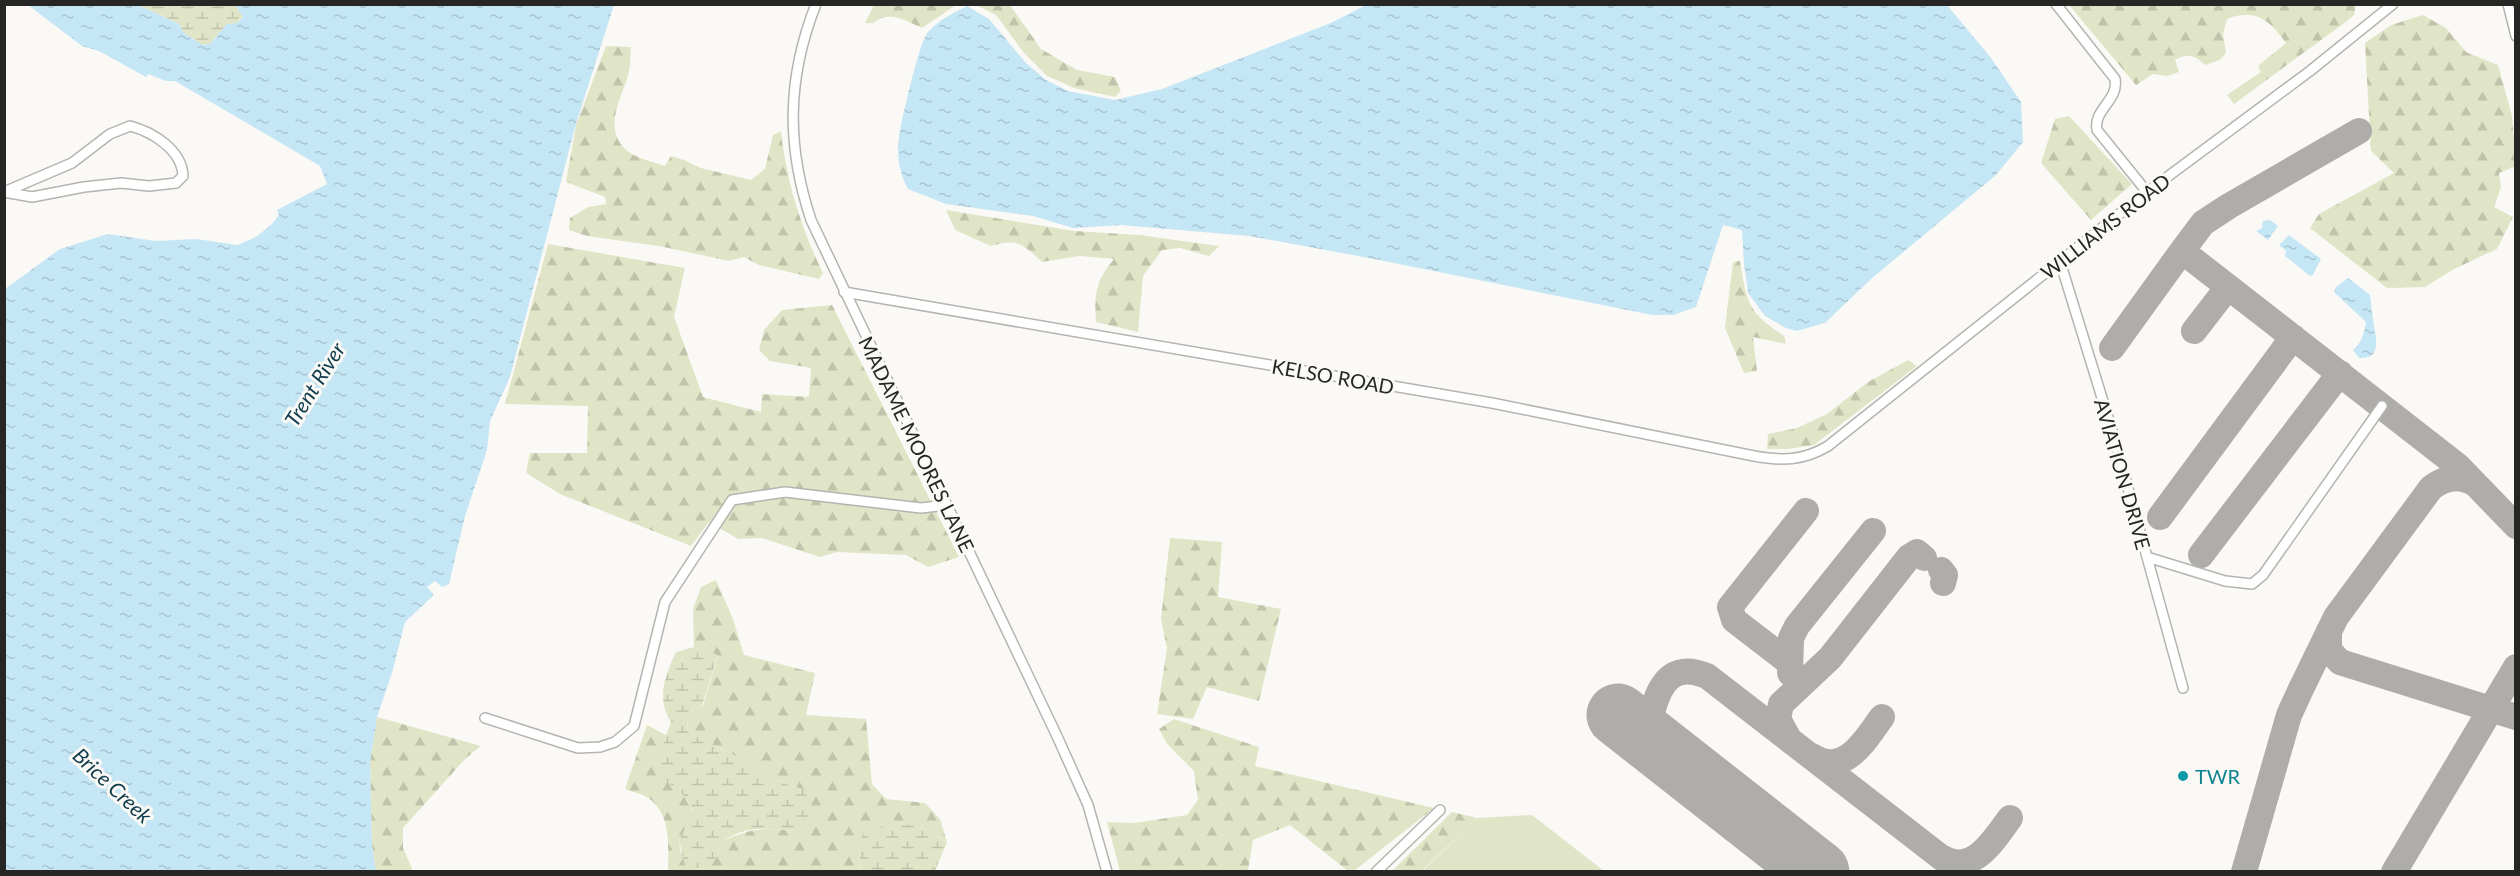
<svg xmlns="http://www.w3.org/2000/svg" width="2520" height="876" viewBox="0 0 2520 876" font-family="Lato,sans-serif">
<style>
.green{fill:#e1e5c7}
.forest{fill:url(#forest-firs)}
.wetland{fill:url(#wetland-marsh)}
.water{fill:url(#water-ripples)}
.lines{fill:none;stroke-linecap:round;stroke-linejoin:round}
.taxiway{stroke:#aeadaa;stroke-width:26}
.runway{stroke:#aeadaa;stroke-width:63}
.minor-casing{stroke:#b5b4b0;stroke-width:12}
.minor{stroke:#fff;stroke-width:9}
.culture-dot{fill:#0f9aa8;stroke:#fbf9f5;stroke-width:2}
.labels{text-anchor:middle;dominant-baseline:central;stroke-width:6;stroke-linejoin:round;paint-order:stroke}
.street-label{font-size:20px;fill:#262624;stroke:#fbf9f5}
.culture-label{font-size:20px;fill:#0d838f;stroke:#fbf9f5;text-anchor:start}
.water-label{font-size:21px;font-style:italic;fill:#0e3c4d;stroke:#fbf9f5}
</style>
<defs>
<pattern id="forest-firs" width="22" height="20" patternUnits="userSpaceOnUse" patternTransform="scale(1.5)"><rect width="22" height="20" fill="#e1e5c7"/><path d="M5 1l3.5 6h-7zM16 11l3.5 6h-7z" fill="#c1c4ab"/></pattern>
<pattern id="wetland-marsh" width="20" height="14" patternUnits="userSpaceOnUse" patternTransform="scale(1.5)"><rect width="20" height="14" fill="#e1e5c7"/><path d="M1 5h8M5 5V1M11 12h8M15 12V8" fill="none" stroke="#c1c4ab"/></pattern>
<pattern id="water-ripples" width="26" height="14" patternUnits="userSpaceOnUse" patternTransform="scale(1.5)"><rect width="26" height="14" fill="#c5e6f5"/><path d="M2 4q2-2 4 0t4 0M15 11q2-2 4 0t4 0" fill="none" stroke="#a9c5d2"/></pattern>
</defs>
<rect width="100%" height="100%" fill="#fbf9f5"/>
<!-- green -->
<path class="green" d="M1532 815 1604 871 1422 872 1477 818Z"/>
<!-- forest -->
<path class="forest" d="M874 5V4L956 5 922 28C904 20 890 10 873 23H865Z
M976 5H1010L1041 49 1077 70 1115 77 1121 91 1115 97 1074 88 1047 76 1024 53 996 15Z
M2069 5 2356 4V5L2354 15 2347 21 2234 104 2227 95 2261 72 2258 66 2286 43C2269 20 2256 8 2227 19L2223 34 2226 53 2220 60 2205 65C2194 55 2188 53 2175 60L2179 72 2168 76 2153 74 2136 85Z
M2423 15 2446 28 2466 52 2498 65 2512 116 2516 166 2499 173 2501 187 2494 207 2513 217 2497 249 2454 269 2425 287 2387 288 2310 228 2319 214 2394 173 2371 151 2365 43 2391 25Z
M606 46 631 47C630 56 631 66 628 75 622 98 604 124 623 147 631 157 653 162 665 166L671 156 684 160 701 168 751 180 765 169 773 135 781 131C786 180 801 229 823 273L819 279 759 265 744 257 729 261 659 246 587 236 569 230 570 218 588 207 606 204 605 197 566 182 576 125Z
M2069 116 2132 184 2091 220 2041 163 2055 119Z
M946 210 1074 231 1139 235 1219 246 1209 256 1180 248 1162 250 1143 276 1138 332 1096 322C1094 293 1096 281 1114 259L1079 256 1042 262C1023 244 1018 238 991 246L955 230Z
M548 244 685 268 674 317 703 397 761 412 762 394 809 397 811 368 770 361 759 350 764 330 782 310 832 305 959 557 928 567 906 555 837 552 820 557 762 538 738 539 709 522 691 546 560 494 526 473 530 453H587L588 406 505 404Z
M1740 261C1747 302 1747 312 1784 336L1786 344 1753 337 1757 371 1744 373 1725 328 1733 262Z
M1908 360 1917 366 1814 445 1788 449H1767L1768 434 1797 428 1827 414 1868 382Z
M1170 538 1222 542 1218 597 1281 609 1259 701 1207 687 1193 719 1157 714 1167 648 1161 619Z
M716 580 733 619 744 655 815 673 806 715 866 719 872 784 886 799 925 803 940 819 947 842 915 825 859 850 861 871H668C668 847 672 818 651 800 645 794 632 792 625 789L647 725 666 735 654 770 683 795 694 812 679 840 681 854 719 851 722 842C746 829 766 827 793 831L803 789C777 784 757 767 734 755 718 747 702 741 687 730L688 716 692 709 703 706 718 656 694 647 693 609 701 587Z
M377 717 481 746 466 758 403 828V848L413 871 376 872 372 846 370 763Z
M1174 719 1259 747 1255 766 1434 808 1354 871H1348L1290 825 1253 840 1248 871H1120L1107 822 1134 823 1187 815 1198 800 1194 771 1167 744 1159 729Z
M1452 812 1477 818 1422 871H1392Z"/>
<!-- wetland -->
<path class="wetland" d="M138 5H235L243 16 237 23 227 24 210 44 203 45 184 33 179 24Z
M694 647 718 655 702 706 692 709 688 716 687 730C702 741 718 747 734 755 757 767 777 784 803 789L812 803 808 816 793 831C770 828 746 826 725 840 720 843 721 847 719 852 711 868 701 870 685 866L679 840 694 811 683 795 653 770 671 722C656 699 665 675 676 652Z
M915 824 947 842 935 871H861L859 850 863 832 878 827Z"/>
<!-- water -->
<path class="water" d="M28 5H138L179 24 184 33 203 45 210 44 227 24 237 23 243 17 235 5H614L576 124 510 377 490 421 487 450 465 516 449 584 442 587 435 581 427 587 434 595 405 622 392 673 377 717 370 763 372 846 376 871H5V289L60 249 108 234 156 241 196 239 238 245 256 237 272 224 279 215 277 210 327 184 320 166 175 81H166L148 74 146 77 99 51 82 46Z
M1366 5H1947L1991 58 2021 102 2023 142 1996 175 1871 279 1825 323 1797 331 1786 328 1765 316 1748 293 1744 264 1742 230 1723 225 1696 307 1673 315H1652L1374 259 1249 236 1121 225 1073 228 1033 216 946 204 908 189C901 175 898 164 898 148 898 132 919 42 928 32 939 20 953 13 967 6L989 19 1026 63 1046 80 1068 91 1115 100 1162 89 1333 22Z
M2270 220 2278 226 2268 240 2256 231 2262 228 2263 221Z
M2289 235 2321 259 2313 275 2310 276 2285 256 2286 251 2279 245Z
M2348 278 2370 295C2371 303 2372 312 2373 320 2375 334 2384 360 2359 358L2353 350C2362 342 2364 334 2366 322L2334 292 2336 287Z"/>
<g class="lines">
<!-- taxiway -->
<path class="taxiway" d="M2182 251 2203 223 2229 206 2359 131
M2194 331 2228 287
M2112 348 2182 251 2458 466 2516 526
M2160 517 2293 337
M2201 555 2340 373
M1941 570 1945 575 1943 583
M2329 631V650L2340 662 2516 717
M1790 663 1734 620 1730 607 1806 511
M1790 673 1791 638 1797 626 1873 531
M1647 738C1653 706 1660 656 1707 676L1960 872
M1789 739 1778 719 1781 704 1830 658 1909 557 1917 552 1924 558
M1812 756C1845 777 1865 740 1882 717
M1941 857C1973 876 1993 841 2010 818
M2244 872 2289 715 2300 691 2336 617 2431 488C2445 477 2460 474 2475 484
M2394 872 2516 667"/>
<!-- runway -->
<path class="runway" d="M1618 715 1818 872"/>
<!-- minor casing -->
<g class="minor-casing">
<path id="minor" d="M816 4C787 78 786 145 811 220L1056 734 1088 805 1107 872
M2056 4 2115 79C2119 101 2093 109 2097 130L2147 192
M2508 4 2516 36
M130 126C153 132 182 150 183 176L176 183 149 186 121 183 84 187 32 197 4 192 72 163 110 134Z
M2057 263 2063 271 2114 437 2183 688
M844 292 1492 403 1754 456C1782 461 1803 461 1828 446L2147 192 2310 71 2393 4
M2147 557 2225 581 2252 584 2263 575 2382 406
M485 718 578 748 600 747 615 742 634 726 665 602 732 500 785 492 921 508 946 505
M1376 872 1440 810"/>
</g>
<!-- minor -->
<use href="#minor" class="minor"/>
</g>
<!-- markers -->
<circle class="culture-dot" cx="2183" cy="776" r="6"/>
<g class="labels">
<!-- street labels -->
<g class="street-label">
<text transform="translate(2105 226) rotate(-38)">WILLIAMS ROAD</text>
<text transform="translate(1333 376) rotate(10)">KELSO ROAD</text>
<text transform="translate(917 444) rotate(64)">MADAME MOORES LANE</text>
<text transform="translate(2123 474) rotate(74)">AVIATION DRIVE</text>
</g>
<!-- culture labels -->
<g class="culture-label">
<text x="2195" y="776">TWR</text>
</g>
<!-- water labels -->
<g class="water-label">
<text transform="translate(314 384) rotate(-58)">Trent River</text>
<text transform="translate(113 785) rotate(43)">Brice Creek</text>
</g>
</g>
<!-- border -->
<rect width="2520" height="876" fill="none" stroke="#262624" stroke-width="12"/>
</svg>
